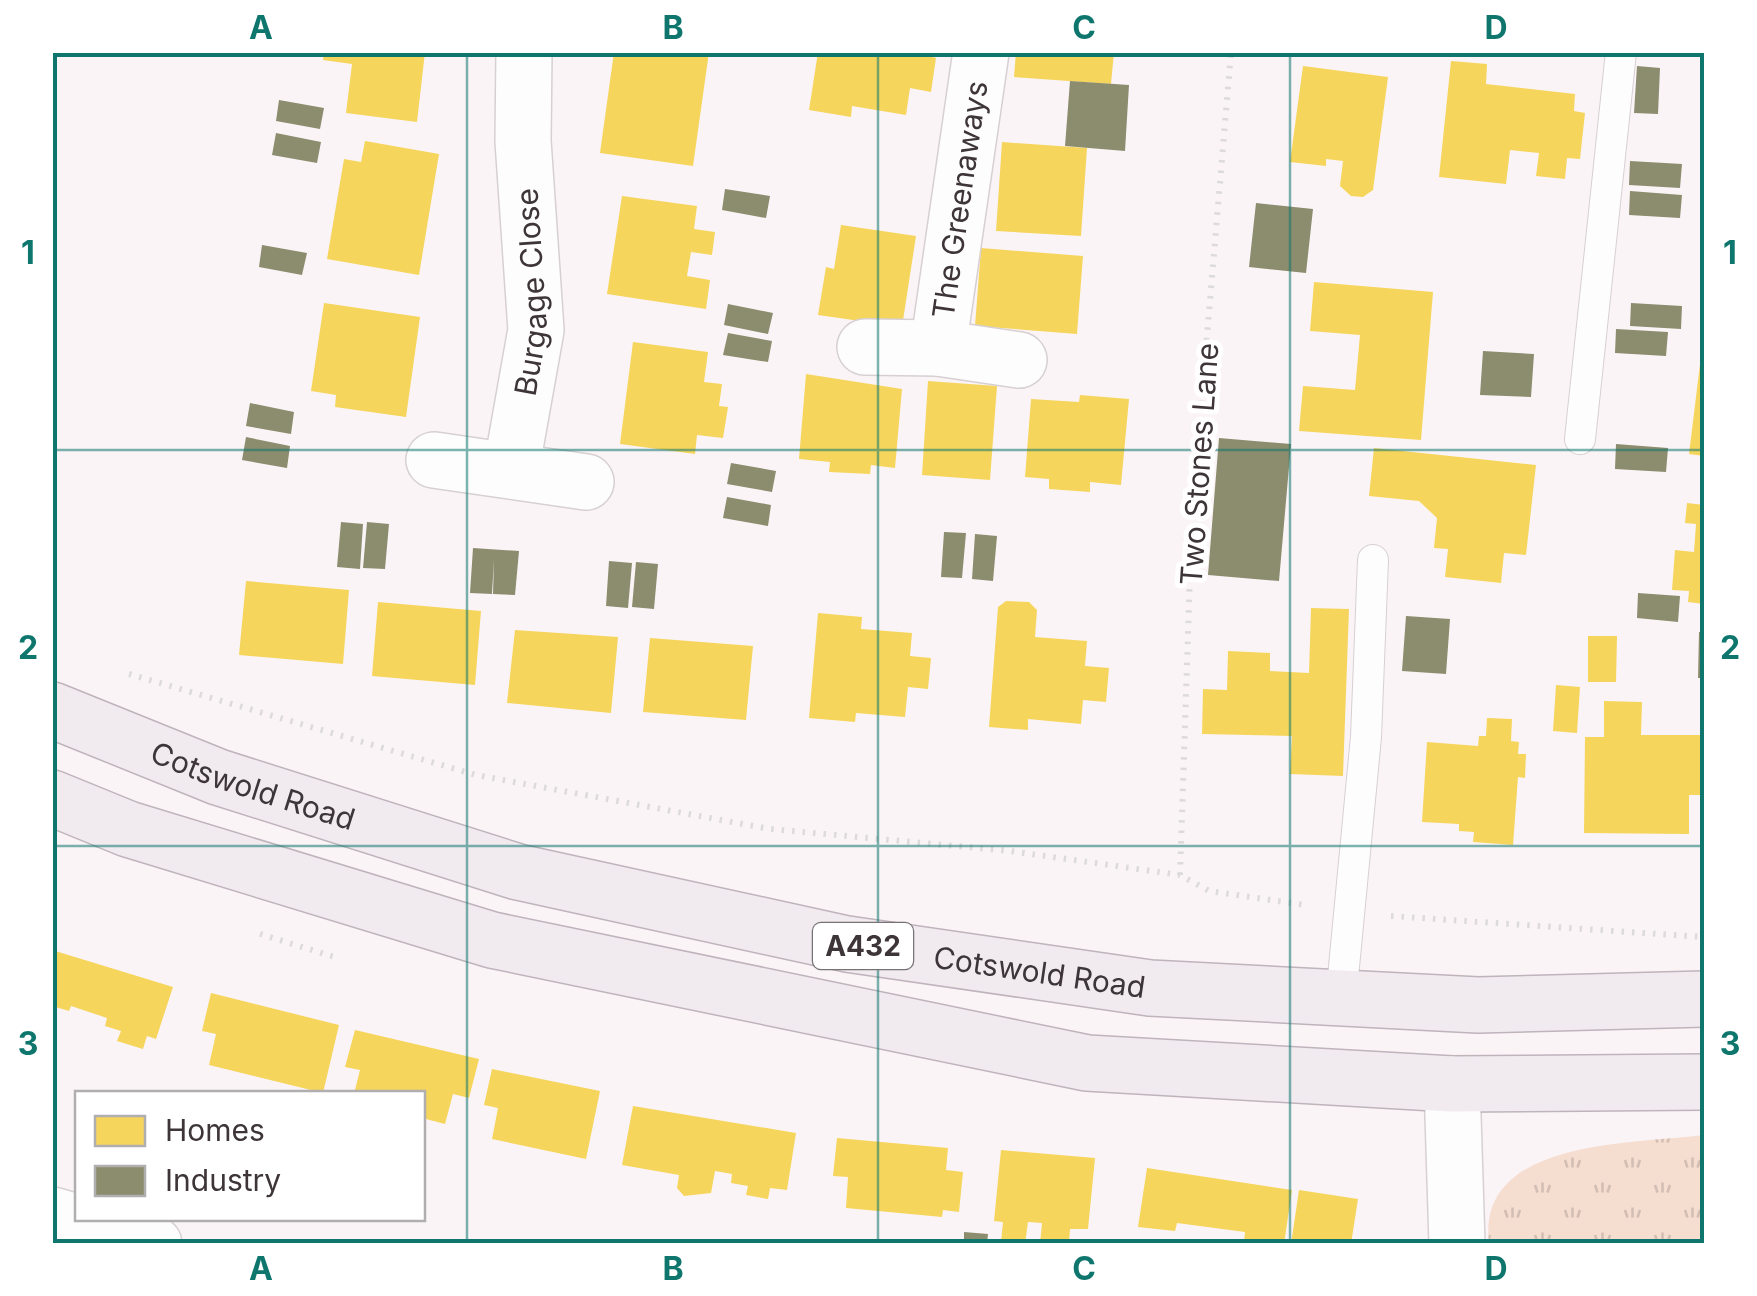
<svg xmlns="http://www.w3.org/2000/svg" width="1757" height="1296" viewBox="0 0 1757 1296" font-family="Inter,sans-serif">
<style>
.grass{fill:url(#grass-tufts)}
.homes{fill:#f6d55c}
.industry{fill:#8c8c6e}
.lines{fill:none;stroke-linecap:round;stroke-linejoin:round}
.service-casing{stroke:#d7d0d2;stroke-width:32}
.minor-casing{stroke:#d7d0d2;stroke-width:58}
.primary-casing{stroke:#bfb3bc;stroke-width:58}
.path{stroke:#dcdadb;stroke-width:6;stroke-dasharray:2.5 8;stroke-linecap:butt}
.service{stroke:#fefdfe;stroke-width:30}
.minor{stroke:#fefdfe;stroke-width:55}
.primary{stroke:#f1ebf0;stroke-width:55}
.grid{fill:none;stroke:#0f766e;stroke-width:2.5;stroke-opacity:0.55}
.labels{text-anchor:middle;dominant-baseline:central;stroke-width:10;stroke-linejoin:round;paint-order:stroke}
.shield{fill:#fff;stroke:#777274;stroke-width:2.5}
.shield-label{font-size:28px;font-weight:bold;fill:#3d3538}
.street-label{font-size:30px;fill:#3d3538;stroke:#fff}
.neatline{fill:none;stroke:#0f766e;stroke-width:4}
.grid-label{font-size:32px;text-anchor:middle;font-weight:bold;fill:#0f766e}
</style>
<defs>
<pattern id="grass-tufts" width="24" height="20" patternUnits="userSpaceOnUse" patternTransform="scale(2.5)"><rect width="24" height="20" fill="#f5ddd0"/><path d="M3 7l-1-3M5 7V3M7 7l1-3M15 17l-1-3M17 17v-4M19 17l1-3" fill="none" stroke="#d3beb3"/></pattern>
</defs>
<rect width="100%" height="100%" fill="#fbf4f6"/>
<!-- grass -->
<path class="grass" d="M1704 1135 1703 1243H1489C1476 1138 1636 1144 1704 1135Z"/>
<!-- homes -->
<path class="homes" d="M324 52H425L417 122 346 113 352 64 323 60Z
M614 52H709L693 166 600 153Z
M818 52H915L936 58 931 92 910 88 906 115 852 106 851 117 809 110Z
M1016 52H1114L1111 84 1014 77Z
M1451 61 1487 64 1486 84 1575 94 1574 111 1585 113 1580 159 1567 158 1565 179 1536 176 1539 153 1510 150 1506 184 1439 177Z
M1303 66 1388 77 1373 190 1363 197 1351 196 1340 186 1343 161 1326 159V166L1290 162Z
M365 141 439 154 419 275 327 259 344 159 361 162Z
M1002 142 1087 148 1081 236 996 231Z
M622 196 697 206 694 229 715 232 712 255 691 252 687 276 710 280 706 309 607 294Z
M841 225 916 236 902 327 818 315 826 267 834 269Z
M981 248 1083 256 1077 334 975 326Z
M1314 282 1433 292 1421 440 1299 431 1303 386 1355 390 1360 335 1310 331Z
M324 303 420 317 406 417 335 407 336 395 311 391Z
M633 342 708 352 704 382 722 384 719 406 728 407 723 438 697 435 695 454 620 444Z
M1701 356 1704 357V456L1689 454Z
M806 374 902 389 895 468 871 465 870 474 829 472 830 462 799 459Z
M928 381 997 386 990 480 922 475Z
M1080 395 1129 399 1121 485 1090 482V492L1049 489V479L1025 477 1031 399 1079 402Z
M1374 448 1536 465 1526 555 1504 553 1501 583 1445 577 1448 549 1434 548 1437 518 1419 501 1369 496Z
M1687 503 1704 505V604L1688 602 1689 591 1672 590 1675 550 1694 552 1696 524 1685 523Z
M246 581 349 590 343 664 239 655Z
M1006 601 1029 602 1037 610 1035 637 1087 641 1085 666 1109 668 1106 702 1083 700 1081 724 1028 719V730L989 727 998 607Z
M378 602 481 611 475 685 372 676Z
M1311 608 1349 609 1343 776 1290 774 1292 736 1202 734 1203 689 1227 690 1228 651 1270 653V671L1309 673Z
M818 613 862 617 861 629 912 633 910 656 931 658 928 689 908 687 905 717 856 713 855 722 809 718Z
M515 630 618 637 611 713 507 703Z
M1588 636H1617L1616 682H1588Z
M650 638 753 646 746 720 643 712Z
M1556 685 1580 687 1577 733 1553 731Z
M1604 701 1642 702 1641 735H1704V795H1689V834L1584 833 1585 737H1604Z
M1487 718 1512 719 1511 741 1519 742 1518 754H1526L1525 778 1518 777 1513 845 1473 842 1474 832 1459 831V824L1422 822 1427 742 1478 746 1479 736H1486Z
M52 950 173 987 156 1039 147 1036 143 1049 117 1041 121 1031 105 1026 107 1018 71 1006 69 1011 52 1006Z
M211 993 339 1025 323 1093 209 1065 216 1034 202 1031Z
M355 1030 479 1059 469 1098 453 1094 445 1124 422 1118V1094H354L360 1070 345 1067Z
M492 1069 600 1091 586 1159 492 1139 498 1108 484 1105Z
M633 1106 796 1133 787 1190 770 1188 768 1199 746 1195 748 1186 731 1183 732 1174 715 1171 711 1193 684 1196 677 1188 679 1175 622 1165Z
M837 1138 948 1148 946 1170 963 1172 959 1212 943 1210 942 1217 846 1208 848 1177 833 1176Z
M1001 1150 1095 1158 1088 1229H1070L1069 1244H1040L1042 1223 1028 1222 1025 1244 1001 1242 1003 1222 994 1221Z
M1147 1168 1292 1190 1284 1244 1244 1242 1245 1232 1177 1223 1175 1231 1138 1227Z
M1299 1190 1358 1199 1351 1244H1291Z"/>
<!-- industry -->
<path class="industry" d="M1637 66 1660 68 1658 114 1634 113Z
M1070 81 1129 85 1125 151 1065 146Z
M279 100 324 108 320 129 276 121Z
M276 133 321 142 317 163 272 155Z
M1630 161 1682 164 1680 188 1629 185Z
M725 189 770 196 766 218 722 210Z
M1630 191 1682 195 1680 218 1629 215Z
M1256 203 1313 209 1306 273 1249 267Z
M262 245 307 253 302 275 259 267Z
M1631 303 1682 306 1681 329 1630 326Z
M728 304 773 313 768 334 724 325Z
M1616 329 1668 332 1666 356 1615 353Z
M728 333 772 341 768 362 723 355Z
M1483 351 1534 354 1531 397 1480 395Z
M250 403 294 412 291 434 246 426Z
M246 437 290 446 287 468 242 460Z
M1219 438 1291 444 1279 581 1208 575Z
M1616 444 1668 448 1666 472 1615 469Z
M731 463 776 471 772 492 727 484Z
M727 497 771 505 768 526 723 518Z
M341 522 363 524 360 569 337 567Z
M367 522 389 524 385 569 363 568Z
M944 532 966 533 962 578 941 577Z
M975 534 997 536 993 581 972 579Z
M473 548 519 551 515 595 493 594 494 559 492 594 470 593Z
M609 561 632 563 628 608 606 606Z
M636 562 658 564 654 609 632 607Z
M1638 593 1680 596 1678 622 1637 618Z
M1406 616 1450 619 1446 674 1402 671Z
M1699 632H1704V678H1698Z
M964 1232 988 1234 987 1244H964Z"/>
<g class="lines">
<!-- service casing -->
<g class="service-casing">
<path id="service" d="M1580 439 1621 52
M1341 998 1366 737 1373 560"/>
</g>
<!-- minor casing -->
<g class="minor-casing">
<g id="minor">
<path d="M865 347 938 348 1019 360"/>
<path id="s1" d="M938 348 981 52"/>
<path d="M434 460 586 482"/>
<path id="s2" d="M511 470 536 330 523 141 524 52"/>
<path d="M1452 1084 1457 1244"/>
<path d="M52 1215 154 1244"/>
</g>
</g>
<!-- primary casing -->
<g class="primary-casing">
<g id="primary">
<path id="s3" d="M52 710 218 777 518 872 847 944 1150 988 1478 1005 1704 999"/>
<path d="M52 798 128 829 492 940 1087 1063 1452 1084 1704 1082"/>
</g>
</g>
<!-- path -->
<path class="path" d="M129 674 476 775 770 829 1010 851 1180 875 1209 891 1305 905
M1180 875 1192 514 1231 52
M1391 916 1703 937
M260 934 338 958"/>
<!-- service -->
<use href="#service" class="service"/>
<!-- minor -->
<use href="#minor" class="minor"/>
<!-- primary -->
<use href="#primary" class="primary"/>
</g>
<!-- grid -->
<path class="grid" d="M467 52V1244M878 52V1244M1290 52V1244M52 450H1704M52 846H1704"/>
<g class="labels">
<!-- shield labels -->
<rect class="shield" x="813" y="923" width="100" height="46" rx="8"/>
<g class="shield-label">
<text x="863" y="946">A432</text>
</g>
<!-- street labels -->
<g class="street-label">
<text stroke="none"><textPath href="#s1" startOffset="150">The Greenaways</textPath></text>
<text stroke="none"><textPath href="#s2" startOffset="180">Burgage Close</textPath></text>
<text transform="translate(1199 464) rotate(-86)">Two Stones Lane</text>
<text stroke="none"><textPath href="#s3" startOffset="215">Cotswold Road</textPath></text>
<text stroke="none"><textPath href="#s3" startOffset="1025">Cotswold Road</textPath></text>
</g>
</g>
<!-- border -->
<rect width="1757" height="1296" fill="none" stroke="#ffffff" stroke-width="110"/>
<!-- legend -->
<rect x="75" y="1091" width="350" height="130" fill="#ffffff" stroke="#b1aeaf" stroke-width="2.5"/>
<rect x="95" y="1116" width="50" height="30" fill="#f6d55c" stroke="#b1aeaf" stroke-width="2.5"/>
<text x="165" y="1141" font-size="30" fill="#3d3538">Homes</text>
<rect x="95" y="1166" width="50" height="30" fill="#8c8c6e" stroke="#b1aeaf" stroke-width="2.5"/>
<text x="165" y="1191" font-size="30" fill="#3d3538">Industry</text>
<rect x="55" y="55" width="1647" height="1186" class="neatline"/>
<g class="grid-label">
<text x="261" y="39">A</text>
<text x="673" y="39">B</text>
<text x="1084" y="39">C</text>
<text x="1496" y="39">D</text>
<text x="28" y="264">1</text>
<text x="1730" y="264">1</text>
<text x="28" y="659">2</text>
<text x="1730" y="659">2</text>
<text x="28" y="1055">3</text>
<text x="1730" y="1055">3</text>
<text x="261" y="1280">A</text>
<text x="673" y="1280">B</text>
<text x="1084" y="1280">C</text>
<text x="1496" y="1280">D</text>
</g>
</svg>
